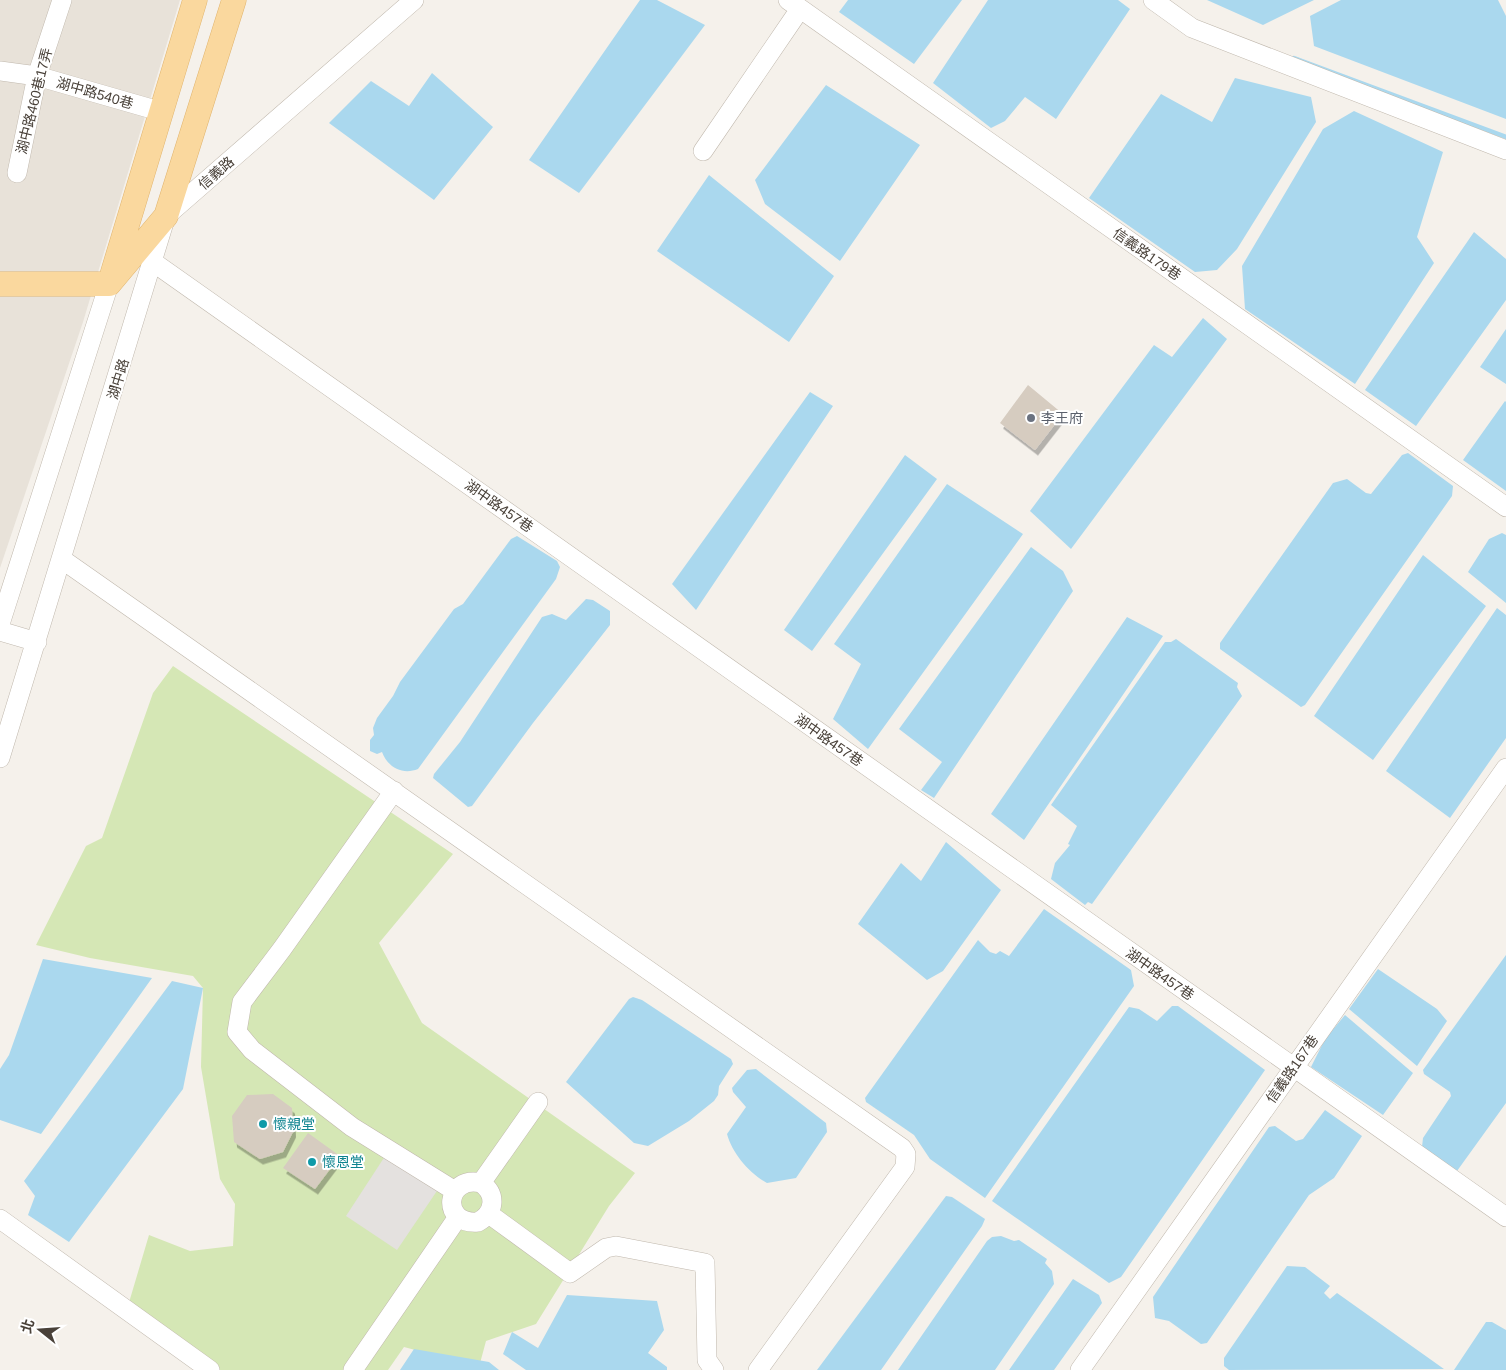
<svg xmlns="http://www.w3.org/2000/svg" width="1506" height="1370" viewBox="0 0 1506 1370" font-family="Helvetica,'Noto Sans TC',sans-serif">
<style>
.residential{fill:#e8e2d9}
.green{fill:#d5e7b5}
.parking{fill:#e4e1df}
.water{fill:#aad8ee}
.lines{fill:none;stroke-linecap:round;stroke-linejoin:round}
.stream{stroke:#aad8ee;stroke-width:4.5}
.building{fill:#d6ccc0;filter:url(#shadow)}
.minor-casing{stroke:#c0b8ad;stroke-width:20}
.major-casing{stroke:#e0b46e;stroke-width:25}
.minor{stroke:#fff;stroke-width:19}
.major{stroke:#fad89e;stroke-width:24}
.worship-dot{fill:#6b7280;stroke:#fff;stroke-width:2}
.culture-dot{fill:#0f9aa8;stroke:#fff;stroke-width:2}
.labels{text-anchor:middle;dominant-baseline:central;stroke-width:4;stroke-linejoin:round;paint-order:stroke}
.street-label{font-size:14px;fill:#494139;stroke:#fff}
.worship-label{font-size:14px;fill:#5b616d;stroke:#fff;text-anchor:start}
.culture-label{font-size:14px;fill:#0d838f;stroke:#fff;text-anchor:start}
</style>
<defs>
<filter id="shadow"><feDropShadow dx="3" dy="5.5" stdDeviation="0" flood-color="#0004"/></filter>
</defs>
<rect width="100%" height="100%" fill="#f5f1eb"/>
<!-- residential -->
<path class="residential" d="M0 0H180L83 322 0 568Z"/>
<!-- green -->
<path class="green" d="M173 666 453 854 379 943 422 1023 635 1173 609 1206 536 1324 486 1341 479 1367 404 1347 388 1370H201L125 1316 149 1235 190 1251 233 1246 235 1204 220 1179 201 1067 203 988 193 976 90 958 36 945 86 846 102 838 153 693Z"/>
<!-- parking -->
<path class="parking" d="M391 1147 443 1182 397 1250 346 1216Z"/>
<!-- water -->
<path class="water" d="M640 0H657L705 25 579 193 529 160Z
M848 0H962L914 64 839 12Z
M988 0H1118L1130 9 1056 119 1025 97 1005 121 991 128 933 83Z
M1207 0H1314L1263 25Z
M1341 0H1498L1506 16V119L1314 46 1310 16Z
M432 73 493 127 434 200 329 123 371 81 409 106Z
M1235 78 1311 97 1316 122 1237 249 1217 270 1195 272 1089 198 1161 94 1212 122Z
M826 85 920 145 840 261 765 204 755 180Z
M1354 111 1443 152 1417 237 1434 263 1355 384 1245 309 1242 266 1323 129Z
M709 175 834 276 789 342 657 251Z
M1474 232 1506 259V300L1416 426 1365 390Z
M1203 318 1227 339 1071 549 1030 511 1154 345 1172 357Z
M1506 329V384L1480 367Z
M810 392 833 406 696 610 672 584Z
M1505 401 1506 402V491L1463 460Z
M1408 453 1453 486 1452 496 1305 705 1301 707 1220 649V643L1333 483 1347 479 1366 493 1371 494 1402 455Z
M905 455 937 479 812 651 784 630Z
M947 484 1023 534 868 749 833 719 861 664 834 644Z
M1502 533 1506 535V603L1468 572 1489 539Z
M517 536 557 561 560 567 556 579 418 769C403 775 388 768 382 752L377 754 370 751V740L374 735 373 728 377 718 393 696 400 682 454 609 463 604 511 539Z
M1031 547 1063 571 1073 591 934 798 921 790 942 762 899 729Z
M1423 555 1486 606 1373 760 1314 716Z
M586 599 593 600 610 611V625L533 723 472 806 468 807 433 778 434 774 460 742 542 617 552 614 566 620Z
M1497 608 1506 615V738L1450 818 1386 771Z
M1127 617 1163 636 1024 840 991 814Z
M1176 639 1238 683 1237 687 1242 696 1092 904 1088 902 1085 905 1051 879 1055 863 1070 845 1068 844 1077 826 1051 805 1165 642H1171Z
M946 842 1001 890 943 971 927 980 858 924 901 863 921 881Z
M1044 909 1131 970 1134 986 985 1198 930 1159 914 1135 866 1102 865 1098 978 940 990 952 996 954 1000 951 1009 956Z
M1506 955V1103L1457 1171 1422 1147 1423 1138 1451 1096 1450 1092 1424 1074 1423 1070Z
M43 959 152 978 41 1134 0 1120V1069L9 1055Z
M1378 969 1437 1009 1447 1021 1417 1066 1349 1009Z
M172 981 203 988 183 1089 69 1242 28 1215 35 1196 24 1181Z
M633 997 642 1000 731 1059 733 1064 719 1086 718 1095 714 1101 689 1121 648 1146 634 1143 566 1082 629 999Z
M1172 1006H1178L1265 1070 1121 1277 1109 1283 992 1201 1129 1007 1139 1009 1157 1021Z
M1345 1015 1413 1073 1383 1115 1311 1067 1325 1039Z
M756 1069 826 1123 827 1132 796 1178 767 1183C749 1173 732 1153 727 1134L746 1107 733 1092 732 1088 747 1070Z
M1325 1110 1362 1136 1334 1178 1309 1195 1207 1343 1201 1344 1169 1321 1155 1318 1153 1297 1269 1127 1275 1126 1296 1141 1303 1139Z
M946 1196 952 1197 985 1219 982 1226 881 1370H817Z
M1001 1236 1014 1241 1019 1240 1047 1259 1045 1263 1052 1271 1054 1284 995 1370H898L987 1241 992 1237Z
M1287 1266 1305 1267 1330 1286 1324 1293 1330 1299 1337 1293 1444 1369 1229 1370 1224 1366V1358Z
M1073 1279 1099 1295 1102 1303 1054 1370H1009Z
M567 1295 657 1301 664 1330 648 1353 667 1367V1370H526L503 1354 512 1332 538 1348Z
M1486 1322H1492L1506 1330V1370H1454Z
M414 1349 489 1362 499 1370H400Z"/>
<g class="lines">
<!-- stream -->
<path class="stream" d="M1294 58 1506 137"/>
</g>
<!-- building -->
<path class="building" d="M1028 385 1063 414 1035 450 1000 423Z
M273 1094 292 1108 293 1132 283 1152 260 1159 234 1142 232 1116 247 1095Z
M308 1133 340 1156 315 1189 283 1168Z"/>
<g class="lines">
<!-- minor casing -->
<g class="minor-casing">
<path id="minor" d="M788 0 1506 507
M1153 0 1192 28 1506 150
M0 71 37 76 159 111
M703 151 800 9
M17 173 37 76 62 0
M153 262 1506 1217
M63 560 902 1148 906 1154 905 1167 758 1370
M0 624 109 284
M0 631 37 642
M0 758 166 216 414 0
M394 791 282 949 242 1002 237 1032 252 1050 352 1127 455 1191
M481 1183C497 1194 495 1213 478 1222 440 1225 445 1175 481 1183L538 1102
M489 1214 570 1273 606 1248 616 1246 705 1263 707 1360 714 1370
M0 1219 210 1370
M353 1370 458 1217
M1080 1370 1506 768"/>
</g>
<!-- major casing -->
<g class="major-casing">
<path id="major" d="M112 275 195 0
M0 284H109L166 216 234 0"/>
</g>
<!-- minor -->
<use href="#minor" class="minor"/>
<!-- major -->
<use href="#major" class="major"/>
</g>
<!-- markers -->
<circle class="worship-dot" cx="1031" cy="418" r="5"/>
<g class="culture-dot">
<circle cx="263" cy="1124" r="5"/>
<circle cx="312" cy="1162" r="5"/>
</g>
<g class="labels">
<!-- street labels -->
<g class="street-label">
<text transform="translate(95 93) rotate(16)">湖中路540巷</text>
<text transform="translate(34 101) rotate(-76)">湖中路460巷17弄</text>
<text transform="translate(216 173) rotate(-41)">信義路</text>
<text transform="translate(1147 254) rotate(35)">信義路179巷</text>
<text transform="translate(118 379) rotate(-73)">湖中路</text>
<text transform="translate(499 506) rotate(35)">湖中路457巷</text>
<text transform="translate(829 740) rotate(35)">湖中路457巷</text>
<text transform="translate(1160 974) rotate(35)">湖中路457巷</text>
<text transform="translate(1292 1069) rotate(-55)">信義路167巷</text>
</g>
<!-- worship labels -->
<g class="worship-label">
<text x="1041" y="418">李王府</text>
</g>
<!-- culture labels -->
<g class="culture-label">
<text x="273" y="1124">懷親堂</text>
<text x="322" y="1162">懷恩堂</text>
</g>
</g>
<!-- north arrow -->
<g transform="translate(40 1330) rotate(287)" stroke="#ffffff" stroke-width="4" paint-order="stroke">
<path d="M0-4L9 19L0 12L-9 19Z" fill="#494139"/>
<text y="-8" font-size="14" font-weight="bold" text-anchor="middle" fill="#494139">北</text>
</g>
</svg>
